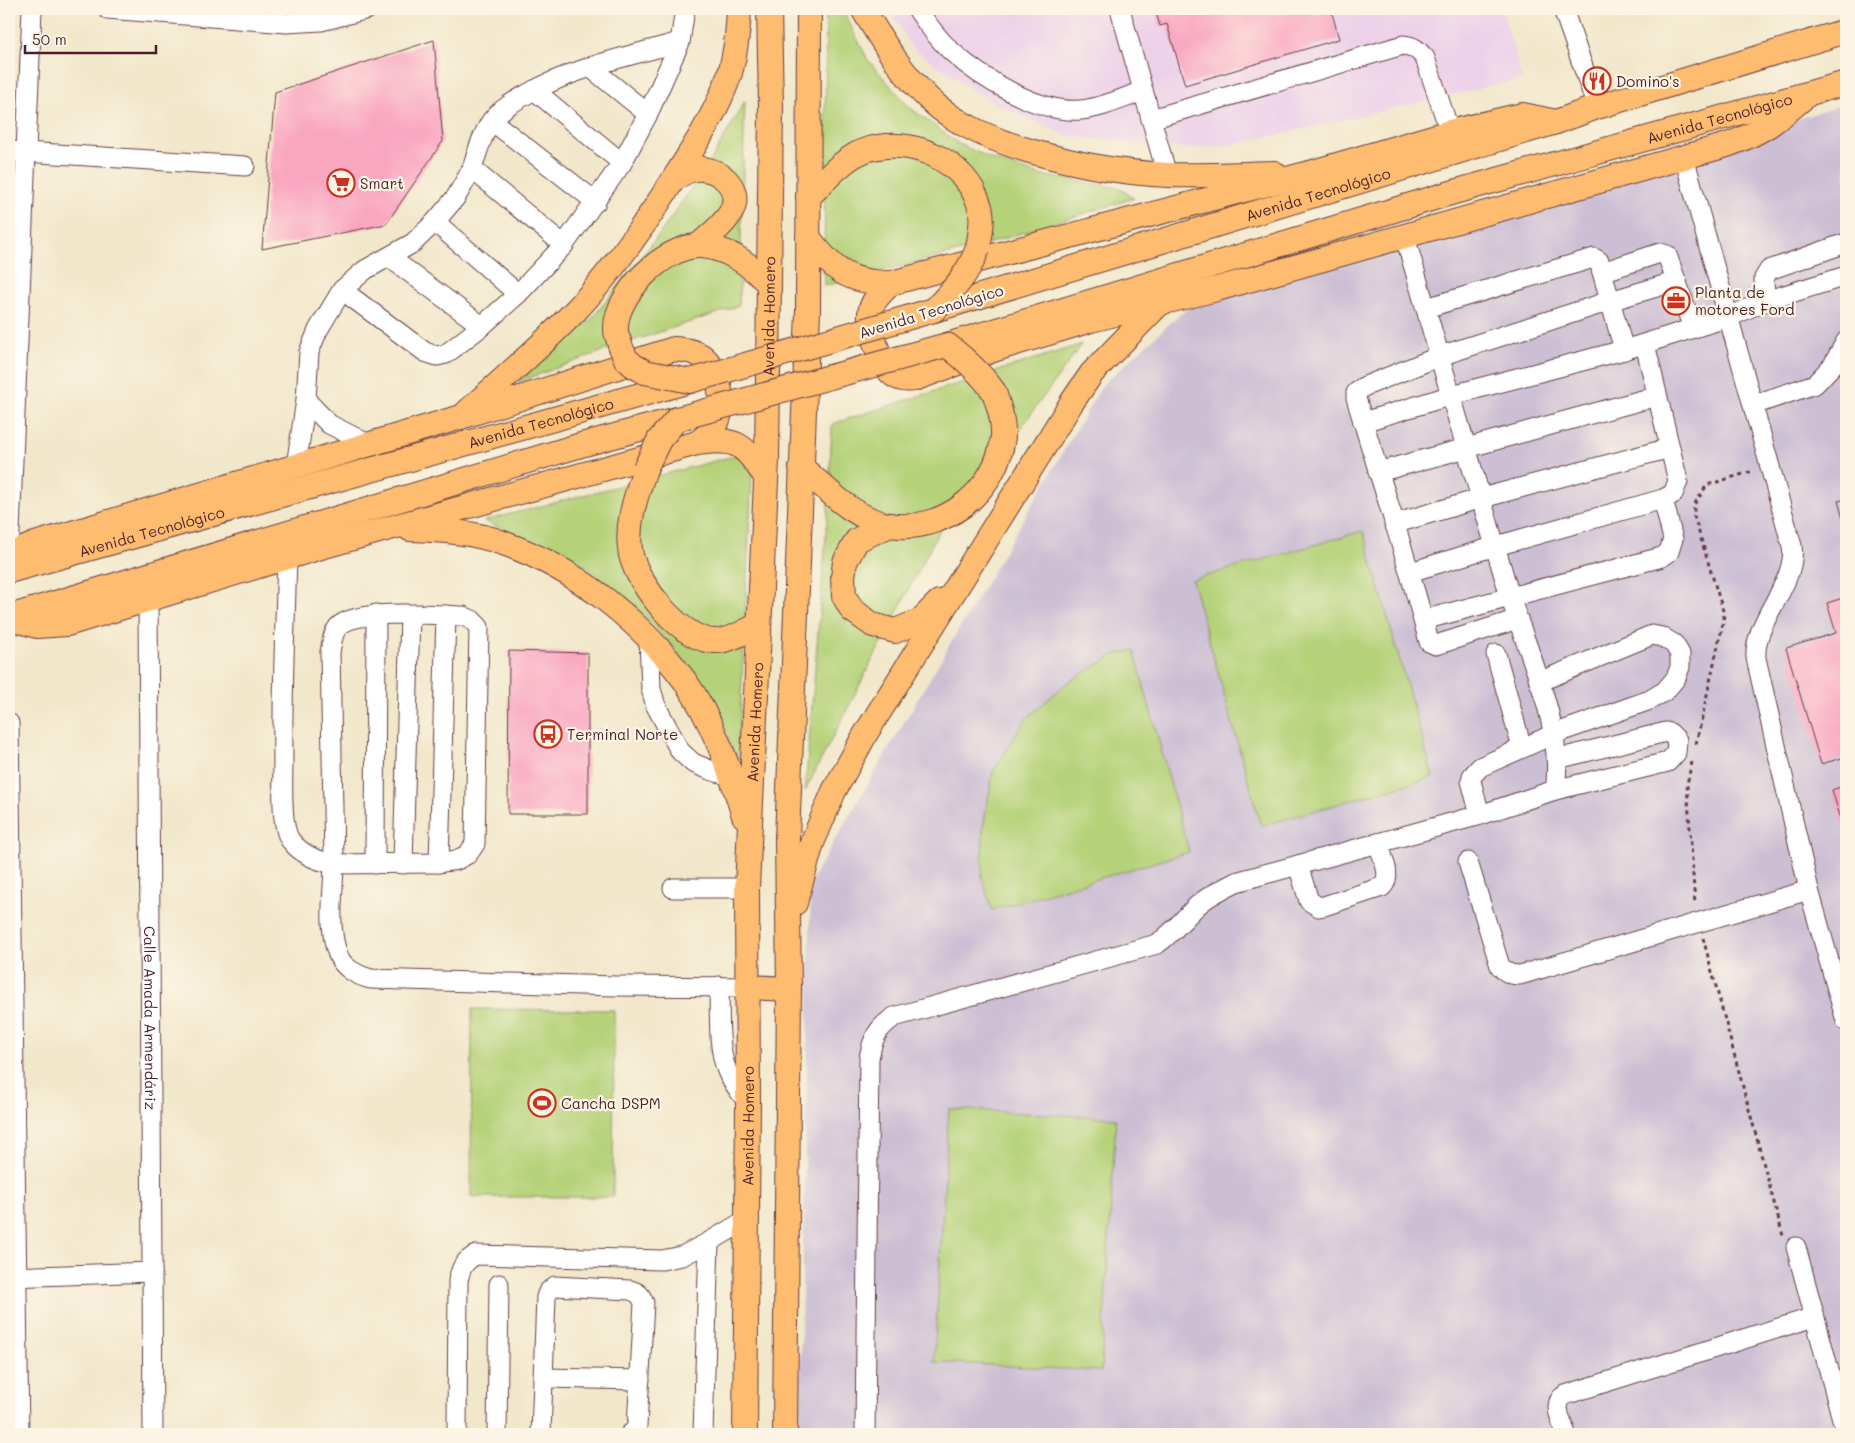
<svg xmlns="http://www.w3.org/2000/svg" width="1855" height="1443" viewBox="0 0 1855 1443" font-family="Mali,sans-serif">
<style>
.built{fill:#edd1e9}
.industrial{fill:#ccbfd4}
.green{fill:#b5d279;stroke:#807852}
.building{fill:#f9a6c1}
.lines{fill:none;stroke-linecap:round;stroke-linejoin:round}
.minor-casing{stroke:#633d43;stroke-width:21}
.major-casing{stroke:#633d43;stroke-width:26}
.path{stroke:#633d43;stroke-width:3;stroke-dasharray:4 4;stroke-linecap:butt}
.minor{stroke:#fff;stroke-width:19}
.major{stroke:#fdbc70;stroke-width:24}
.major-bridge-casing{stroke:#633d43;stroke-width:26;stroke-linecap:butt}
.major-bridge{stroke:#fdbc70;stroke-width:24}
.labels{text-anchor:middle;dominant-baseline:central;stroke-width:4.5;stroke-linejoin:round;paint-order:stroke}
.poi-label{font-size:15px;fill:#4a1f2b;stroke:#fcf5e5;text-anchor:start}
.street-label{font-size:15px;fill:#4a1f2b;stroke:#fcf5e5}
</style>
<rect width="100%" height="100%" fill="#fcf5e5"/>
<filter id="ink" filterUnits="userSpaceOnUse"><feTurbulence type="fractalNoise" baseFrequency=".02" numOctaves="2"/><feDisplacementMap in="SourceGraphic" scale="10" xChannelSelector="R" yChannelSelector="G"/><feConvolveMatrix kernelMatrix="1 2 1 2 8 2 1 2 1" color-interpolation-filters="sRGB"/></filter>
<filter id="wash" filterUnits="userSpaceOnUse"><feTurbulence type="fractalNoise" baseFrequency=".0096" numOctaves="4" result="noise"/><feDisplacementMap in="SourceGraphic" scale="20" xChannelSelector="R" yChannelSelector="G"/><feGaussianBlur stdDeviation="1.12" result="paint"/><feColorMatrix in="noise" values="0 0 0 0 0 0 0 0 0 0 0 0 0 0 0 0 0 1.4 0 .05"/><feComposite in="paint" operator="in"/></filter>
<g filter="url(#wash)">
<rect width="100%" height="100%" fill="#f1e7ca"/>
<!-- built -->
<path class="built" d="M890 9H1502L1522 79 1237 144 1189 149 1067 136 989 101 911 47Z"/>
<!-- industrial -->
<path class="industrial" d="M1846 104V1434H799L811 881 1103 384 1195 301Z"/>
<!-- green -->
<path class="green" d="M826 9H842L868 60 909 107 959 144 994 160 1039 175 1120 188 1134 198 977 247 824 286Z
M745 101 739 306 620 345 518 382 591 320 661 232 712 159Z
M1082 344 1001 455 981 508 940 529 805 791 828 511 832 424Z
M753 451 738 762 713 704 678 653 639 609 582 563 484 521Z
M1363 531 1433 777 1261 826 1192 580Z
M1134 650 1189 852 992 910 982 877 983 828 993 772 1026 719 1067 683 1114 655Z
M472 1009 614 1010 613 1197H471Z
M949 1109 1116 1118 1101 1371 934 1362Z"/>
<g id="blocks">
<!-- building -->
<path class="building" d="M1155 9H1331L1339 39 1185 85 1167 24 1160 26Z
M434 40 443 141 386 224 262 249 275 92Z
M1846 499V529L1838 501Z
M1846 597V757L1821 764 1786 648 1836 633 1827 603Z
M509 651 588 653V814H508Z
M1846 785V836L1832 790Z"/>
</g>
</g>
<g filter="url(#ink)">
<use href="#blocks" fill-opacity="0" stroke="#633d43" stroke-width="1"/>
<g class="lines">
<!-- minor casing -->
<g class="minor-casing">
<g id="minor">
<path d="M107 9 287 23 321 21 368 9"/>
<path d="M917 9C927 24 937 38 951 51 980 78 1040 114 1081 110 1102 108 1123 98 1143 91"/>
<path d="M1120 9 1167 175"/>
<path d="M1563 9 1597 107"/>
<path d="M590 67 648 114"/>
<path d="M534 90 622 163"/>
<path d="M1151 119 1403 45C1414 46 1418 50 1425 58L1450 132"/>
<path d="M492 121 596 202"/>
<path d="M9 151 245 166"/>
<path d="M1684 157 1792 546C1798 583 1753 620 1756 658L1809 890 1846 1021"/>
<path d="M435 222 518 294"/>
<path d="M564 245 472 169C477 153 482 134 492 120 502 108 515 101 529 93 576 67 629 56 680 42"/>
<path d="M389 257 482 326"/>
<path d="M1602 272 1660 253 1667 255 1693 328"/>
<path d="M342 290 425 352 437 356 446 354 482 326 518 294 564 245 622 163 648 114 680 42 685 9"/>
<path d="M1765 301 1764 278 1769 270 1846 243"/>
<path d="M1426 308 1594 258 1599 261 1624 350"/>
<path d="M306 400 329 424 368 444"/>
<path d="M1753 405 1815 384 1833 365 1846 341"/>
<path d="M1363 422 1452 395 1624 350 1729 317 1765 301 1846 276"/>
<path d="M296 466 306 400 309 352 318 330 342 290 365 270 413 243 435 222 456 197 472 169"/>
<path d="M1378 472 1657 396"/>
<path d="M1663 499 1673 539 1669 552 1662 557 1423 620C1403 546 1378 472 1356 398V393L1363 387 1440 356 1610 301 1677 281"/>
<path d="M1394 524 1482 498 1670 448"/>
<path d="M9 555 32 9"/>
<path d="M287 557C285 626 282 694 283 762 283 780 280 828 291 841 302 855 317 861 334 864L436 863 457 860 468 854 475 844 479 627 472 620 463 616C437 615 355 608 338 627 332 634 332 644 330 652 331 722 333 791 334 861 334 892 327 926 338 955 343 968 358 976 371 979L616 986 748 987"/>
<path d="M1410 572 1496 546 1663 499 1673 494 1678 481 1645 344"/>
<path id="s1" d="M148 600 153 1434"/>
<path d="M1423 620 1429 642 1436 645 1518 619"/>
<path d="M649 637 651 689 656 706 680 751 693 763 710 770 731 776"/>
<path d="M1496 654 1522 748"/>
<path d="M9 723 19 1434"/>
<path d="M1555 790 1668 762 1676 753 1677 740 1670 733 1666 732 1557 759"/>
<path d="M1480 815 1471 781 1472 776 1480 767 1554 734 1650 700 1665 691 1676 678 1680 667V654L1674 644 1662 637 1652 635 1539 682"/>
<path d="M1468 862 1500 966C1506 973 1511 975 1520 975L1809 890"/>
<path d="M439 863 446 615"/>
<path d="M375 864 376 614"/>
<path d="M403 864 410 615"/>
<path d="M1298 865 1309 901 1319 907 1324 906 1382 887C1393 876 1382 857 1378 843"/>
<path d="M673 888H747"/>
<path d="M719 986C720 1013 717 1046 727 1071 732 1083 741 1093 748 1103"/>
<path d="M1796 1247 1846 1434"/>
<path d="M9 1277 152 1272"/>
<path d="M543 1378 640 1380"/>
<path d="M457 1434 458 1281C461 1267 464 1261 476 1255L662 1260 682 1256 709 1242 746 1220"/>
<path d="M497 1434 499 1284"/>
<path d="M541 1434 546 1297 548 1292 555 1286 630 1290C638 1292 641 1295 644 1303L637 1426 633 1433 630 1434"/>
<path d="M703 1434 709 1242"/>
<path d="M865 1434 869 1058C873 1037 877 1029 894 1017L1157 944C1173 933 1184 918 1198 905 1209 895 1223 889 1236 882L1480 815 1555 790C1565 729 1528 654 1510 596 1474 477 1440 357 1405 237"/>
<path d="M1566 1434C1562 1422 1551 1403 1565 1395L1814 1317"/>
</g>
</g>
<!-- major casing -->
<g class="major-casing">
<g id="major">
<path d="M863 9C882 41 902 74 930 100 958 126 994 140 1030 151 1075 164 1121 173 1168 175 1203 176 1238 174 1274 173"/>
<path d="M1556 122 1523 115 1509 118 1450 132 1313 172 891 283C883 291 875 297 871 308 866 324 880 367 895 376 901 380 907 380 914 379L996 349 1091 320 1217 289 1727 145C1764 132 1779 119 1808 94"/>
<path d="M674 179C680 175 688 170 695 169 718 166 744 188 731 212 724 225 709 236 698 246"/>
<path d="M808 197C826 180 843 158 866 150 911 135 967 161 980 207 984 220 980 234 978 248"/>
<path d="M808 237C833 270 848 283 891 283"/>
<path id="s2" d="M934 310 1556 122 1597 107 1846 31"/>
<path d="M620 345C619 340 616 335 616 330 614 295 665 245 700 246 729 248 749 264 769 284"/>
<path id="s3" d="M947 345 1454 192 1846 83"/>
<path d="M467 412C504 378 543 345 578 308 615 268 646 222 675 177 696 144 718 110 730 73 736 52 738 30 739 9"/>
<path d="M697 443C739 437 743 445 766 477"/>
<path d="M801 467C827 489 854 519 889 525 943 534 997 491 1003 437 1004 421 999 407 994 392"/>
<path d="M645 469C636 496 625 526 631 555 638 585 682 642 716 641 730 641 746 631 758 625"/>
<path d="M890 525 857 540 845 562 843 577 844 596 852 610 873 625 895 631 920 621 939 602"/>
<path d="M410 529C441 530 474 532 503 543 575 568 640 620 685 681 713 721 730 770 744 816"/>
<path d="M9 555 35 544 461 417 674 349C685 350 696 351 704 358 720 372 726 405 716 424 712 432 704 438 697 443L321 547 67 624 37 626 9 618"/>
<path id="s4" d="M9 571 690 381"/>
<path d="M9 617 581 445 677 419"/>
<path d="M795 903 812 843 834 791 866 733 1072 402 1092 373 1158 305"/>
<path d="M748 987 789 989"/>
<path id="s5" d="M745 1434 748 1103 747 888 767 460 771 106 769 9"/>
<path d="M785 1434 789 989 787 839 808 311 809 9"/>
</g>
</g>
<!-- path -->
<path class="path" d="M1696 744 1723 623 1724 614 1694 516V505L1707 485 1753 471
M1692 762 1687 784 1695 905
M1703 938 1783 1236"/>
<!-- minor -->
<use href="#minor" class="minor"/>
<!-- major -->
<use href="#major" class="major"/>
<!-- major-bridge casing -->
<g class="major-bridge-casing">
<path id="major-bridge" d="M620 345 626 359 634 366 645 372 690 381 934 310C954 289 967 276 978 248
M645 469 659 440 677 419 947 345C965 359 981 373 994 392"/>
</g>
<!-- major-bridge -->
<use href="#major-bridge" class="major-bridge"/>
</g>
</g>
<!-- icons -->
<defs>
<g id="restaurant-ring" transform="scale(1.4375)"><circle r="9.5" fill="#fcf5e5" stroke="#c8321e" stroke-width="1.5"/><path d="M-5-6h1v4h1v-4h1v4h1v-4h1v5L-1.5 .5V6h-2V.5L-5-1ZM5-6V6H3V1.5H1.5Q1.5-4 5-6Z" fill="#c8321e"/></g>
<g id="supermarket-ring" transform="scale(1.4375)"><circle r="9.5" fill="#fcf5e5" stroke="#c8321e" stroke-width="1.5"/><path d="M-6-5.5h2.5l.6 2H6L4.5 2H-2.5L-4.4-4H-6ZM-1.5 3.2a1.3 1.3 0 1 0 .1 0ZM3 3.2a1.3 1.3 0 1 0 .1 0Z" fill="#c8321e"/></g>
<g id="office-ring" transform="scale(1.4375)"><circle r="9.5" fill="#fcf5e5" stroke="#c8321e" stroke-width="1.5"/><path d="M-6-3h4V-5.5h4V-3h4V5H-6ZM-1-4.5V-3h2v-1.5ZM-6 0V1H6V0Z" fill="#c8321e"/></g>
<g id="bus-ring" transform="scale(1.4375)"><circle r="9.5" fill="#fcf5e5" stroke="#c8321e" stroke-width="1.5"/><path d="M-5-6H5V4H4V6H2V4H-2V6H-4V4H-5ZM-3.5-4V0h7V-4ZM-3.5 1.2v1.5H-2V1.2ZM2 1.2v1.5H3.5V1.2Z" fill="#c8321e"/></g>
<g id="stadium-ring" transform="scale(1.4375)"><circle r="9.5" fill="#fcf5e5" stroke="#c8321e" stroke-width="1.5"/><path d="M0-5a6.5 5 0 1 0 0 10a6.5 5 0 1 0 0-10ZM-3.5-1.8h7v3.6h-7Z" fill="#c8321e"/></g>
</defs>
<g fill-rule="evenodd">
<use href="#restaurant-ring" x="1597" y="81"/>
<use href="#supermarket-ring" x="341" y="183"/>
<use href="#office-ring" x="1676" y="301"/>
<use href="#bus-ring" x="548" y="734"/>
<use href="#stadium-ring" x="542" y="1103"/>
</g>
<g class="labels">
<!-- poi labels -->
<g class="poi-label">
<text x="1616" y="81">Domino's</text>
<text x="360" y="183">Smart</text>
<text x="1695" y="292">Planta de<tspan x="1695" dy="17">motores Ford</tspan></text>
<text x="567" y="734">Terminal Norte</text>
<text x="561" y="1103">Cancha DSPM</text>
</g>
<!-- street labels -->
<g class="street-label">
<text stroke="none"><textPath href="#s3" startOffset="805">Avenida Tecnológico</textPath></text>
<text stroke="none"><textPath href="#s2" startOffset="401">Avenida Tecnológico</textPath></text>
<text transform="translate(931 311) rotate(-17)">Avenida Tecnológico</text>
<text stroke="none"><textPath href="#s5" startOffset="1118">Avenida Homero</textPath></text>
<text stroke="none"><textPath href="#s4" startOffset="552">Avenida Tecnológico</textPath></text>
<text stroke="none"><textPath href="#s4" startOffset="148">Avenida Tecnológico</textPath></text>
<text stroke="none"><textPath href="#s5" startOffset="712">Avenida Homero</textPath></text>
<text stroke="none"><textPath href="#s1" startOffset="418">Calle Amada Armendáriz</textPath></text>
<text stroke="none"><textPath href="#s5" startOffset="308">Avenida Homero</textPath></text>
</g>
</g>
<!-- margin -->
<rect width="1855" height="1443" fill="none" stroke="#fcf5e5" stroke-width="30"/>
<!-- scale -->
<path d="M25 45v8h131v-8" fill="none" stroke="#4a1f2b" stroke-width="2.5"/>
<text x="32" y="45" font-size="15" fill="#4a1f2b" stroke="#fcf5e5" stroke-width="4" paint-order="stroke">50 m</text>
</svg>
